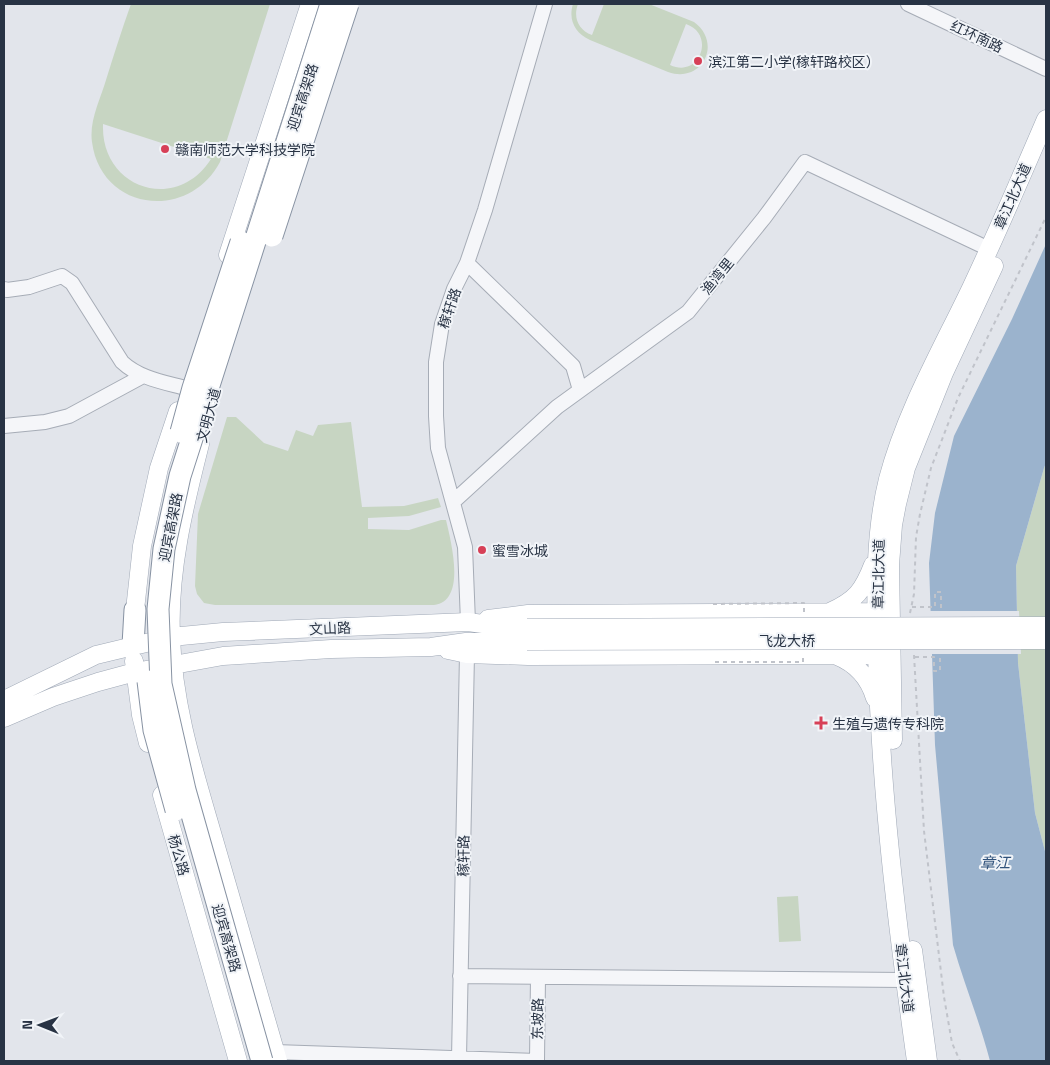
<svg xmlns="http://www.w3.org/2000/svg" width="1050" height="1065" viewBox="0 0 1050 1065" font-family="'Titillium Web','Noto Sans SC',sans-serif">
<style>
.green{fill:#c7d5c2;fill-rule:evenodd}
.water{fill:#9bb3cd}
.pier{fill:#e2e5eb}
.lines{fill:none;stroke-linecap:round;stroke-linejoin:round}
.minor-casing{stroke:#a6acb6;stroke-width:16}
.major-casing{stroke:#a0a9b7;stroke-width:19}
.highway-casing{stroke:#8893a3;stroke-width:23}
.path{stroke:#c0c3ca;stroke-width:2;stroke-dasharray:4 4;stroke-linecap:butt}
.minor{stroke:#f5f6f9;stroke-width:14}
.major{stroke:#fff;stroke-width:18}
.highway{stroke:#fff;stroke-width:21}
.major-bridge-casing{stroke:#a0a9b7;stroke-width:19;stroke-linecap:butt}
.highway-bridge-casing{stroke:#8893a3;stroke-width:23;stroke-linecap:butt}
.path-bridge{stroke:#c0c3ca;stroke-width:2;stroke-dasharray:4 4;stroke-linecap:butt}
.major-bridge{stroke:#fff;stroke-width:18}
.highway-bridge{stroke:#fff;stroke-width:21}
.poi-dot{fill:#d74057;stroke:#f1f4f8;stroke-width:2}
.labels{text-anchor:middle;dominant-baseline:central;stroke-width:4;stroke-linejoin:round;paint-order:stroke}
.street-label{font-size:14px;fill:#283344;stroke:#f1f4f8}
.poi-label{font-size:14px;fill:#283344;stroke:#f1f4f8;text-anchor:start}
.water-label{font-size:15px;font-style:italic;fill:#30527b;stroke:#f1f4f8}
</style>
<rect width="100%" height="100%" fill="#e2e5eb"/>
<!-- green -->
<path class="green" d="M131 4H270L220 162C188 222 101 211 92 142 89 121 100 100 106 80 114 54 122 29 131 4ZM103 125V124L211 159C176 214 101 188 103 125Z
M573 4H578C573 17 578 30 592 35L604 4H649L694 22C723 43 702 84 668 72L590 40C575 33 568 20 573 4ZM686 24C716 34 700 79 670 65Z
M227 417H236L264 443 288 451 296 430 313 436 318 425 351 422 362 507 404 506 438 498 441 507 409 516 368 518V529L409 530 441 520H446C451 542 467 601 434 605H215L204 603 197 594 195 586 198 514Z
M1046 463V855L1035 813 1018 663 1016 566 1044 468Z
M798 896 801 941 779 942 777 897Z"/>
<!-- water -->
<path class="water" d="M1046 244V463L1044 468 1016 566 1018 663 1035 813 1046 855V1061H990C980 1022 964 984 953 945L935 745 929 563 935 513 954 436 1012 319Z"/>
<!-- pier -->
<path class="pier" d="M927 611H1019L1021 654H929Z"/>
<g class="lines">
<!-- minor casing -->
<g class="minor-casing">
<path id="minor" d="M908 4 1046 69
M467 263 573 366 580 390
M4 289 7 290 29 287 62 276 72 283 122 362C139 378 163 382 185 388
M4 426 45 422 69 416 143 376
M453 502 557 407 688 312 764 218 805 162 989 249
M468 622 465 547 438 448 436 416V362L442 324 454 289 467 263 485 210 545 4
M460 976 905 980
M275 1052 537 1061
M459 1058 467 654
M537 1061 538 977"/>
</g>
<!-- major casing -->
<g class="major-casing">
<path id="major" d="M228 255 310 4
M200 444C184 507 168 572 171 637 173 707 195 774 214 840 235 914 257 987 278 1061
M135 610 142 546 159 468 178 411
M830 612C856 600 863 591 873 565
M488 619 528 614 887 612
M448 650 467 654 528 656 889 655
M837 656C857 664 869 678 875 698
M134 661 141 715 148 743
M4 700 96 655 171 637 223 632 468 622 513 628H527
M4 718 53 697 98 682 135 672 223 656 331 649 431 647 466 642 527 641
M893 740 890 565 893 525 897 504 906 468 944 373 994 266
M162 795 238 1061
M913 950 928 1061
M916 1061C897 925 880 788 877 650 876 593 874 535 888 479 906 411 942 349 972 286 998 231 1022 175 1046 119"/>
</g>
<!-- highway casing -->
<g class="highway-casing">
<path id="highway" d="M133 645 135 610"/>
</g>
<!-- path -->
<path class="path" d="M912 607H935V592H941V611
M910 613 914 594 916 537 920 514 931 468 958 398 1046 217
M914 655 924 831 944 997 952 1043 960 1061
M915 657H934V671H940V654"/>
<!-- minor -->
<use href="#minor" class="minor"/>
<!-- major -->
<use href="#major" class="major"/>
<!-- highway -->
<use href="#highway" class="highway"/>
<!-- major-bridge casing -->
<g class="major-bridge-casing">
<path id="major-bridge" d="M527 628 1046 626
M527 641 1046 640"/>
</g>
<!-- highway-bridge casing -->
<g class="highway-bridge-casing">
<path id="highway-bridge" d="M272 236 348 4
M181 432 193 388 241 242
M148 681 154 730 176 810
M262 1061 185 790 161 684 158 609 164 549 180 476 331 4"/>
</g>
<!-- path-bridge -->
<path class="path-bridge" d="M713 604 804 603V614
M715 662H803V655"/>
<!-- major-bridge -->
<use href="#major-bridge" class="major-bridge"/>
<!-- highway-bridge -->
<use href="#highway-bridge" class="highway-bridge"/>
</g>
<!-- markers -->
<g class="poi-dot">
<circle cx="698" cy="61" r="5"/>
<circle cx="165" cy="149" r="5"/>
<circle cx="482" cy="550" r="5"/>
<path d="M818.5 715.5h5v5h5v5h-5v5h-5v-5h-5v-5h5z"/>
</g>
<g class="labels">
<!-- street labels -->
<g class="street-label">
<text transform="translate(977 36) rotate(25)">红环南路</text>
<text transform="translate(302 97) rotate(-72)">迎宾高架路</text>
<text transform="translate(1012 196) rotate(-66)">章江北大道</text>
<text transform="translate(717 276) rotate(-51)">渔湾里</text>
<text transform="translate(449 308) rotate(-71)">稼轩路</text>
<text transform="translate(208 415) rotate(-75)">文明大道</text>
<text transform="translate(170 527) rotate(-79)">迎宾高架路</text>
<text transform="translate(878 574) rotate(-89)">章江北大道</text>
<text transform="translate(330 628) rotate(-3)">文山路</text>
<text x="787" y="640">飞龙大桥</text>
<text transform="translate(179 855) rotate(74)">杨公路</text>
<text transform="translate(463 856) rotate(-89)">稼轩路</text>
<text transform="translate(227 938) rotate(74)">迎宾高架路</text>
<text transform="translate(905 978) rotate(83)">章江北大道</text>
<text transform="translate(537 1019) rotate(-89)">东坡路</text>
</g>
<!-- poi labels -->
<g class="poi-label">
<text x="708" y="61">滨江第二小学(稼轩路校区）</text>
<text x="175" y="149">赣南师范大学科技学院</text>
<text x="492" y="550">蜜雪冰城</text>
<text x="832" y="723">生殖与遗传专科院</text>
</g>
<!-- water labels -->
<g class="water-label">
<text x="995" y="862">章江</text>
</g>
</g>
<!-- border -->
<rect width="1050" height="1065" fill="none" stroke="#283344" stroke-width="10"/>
<!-- north arrow -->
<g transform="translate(40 1025) rotate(271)" stroke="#f1f4f8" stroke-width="4" paint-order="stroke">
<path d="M0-4L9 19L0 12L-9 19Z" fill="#283344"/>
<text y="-8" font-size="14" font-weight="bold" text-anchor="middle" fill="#283344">N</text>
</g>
</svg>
